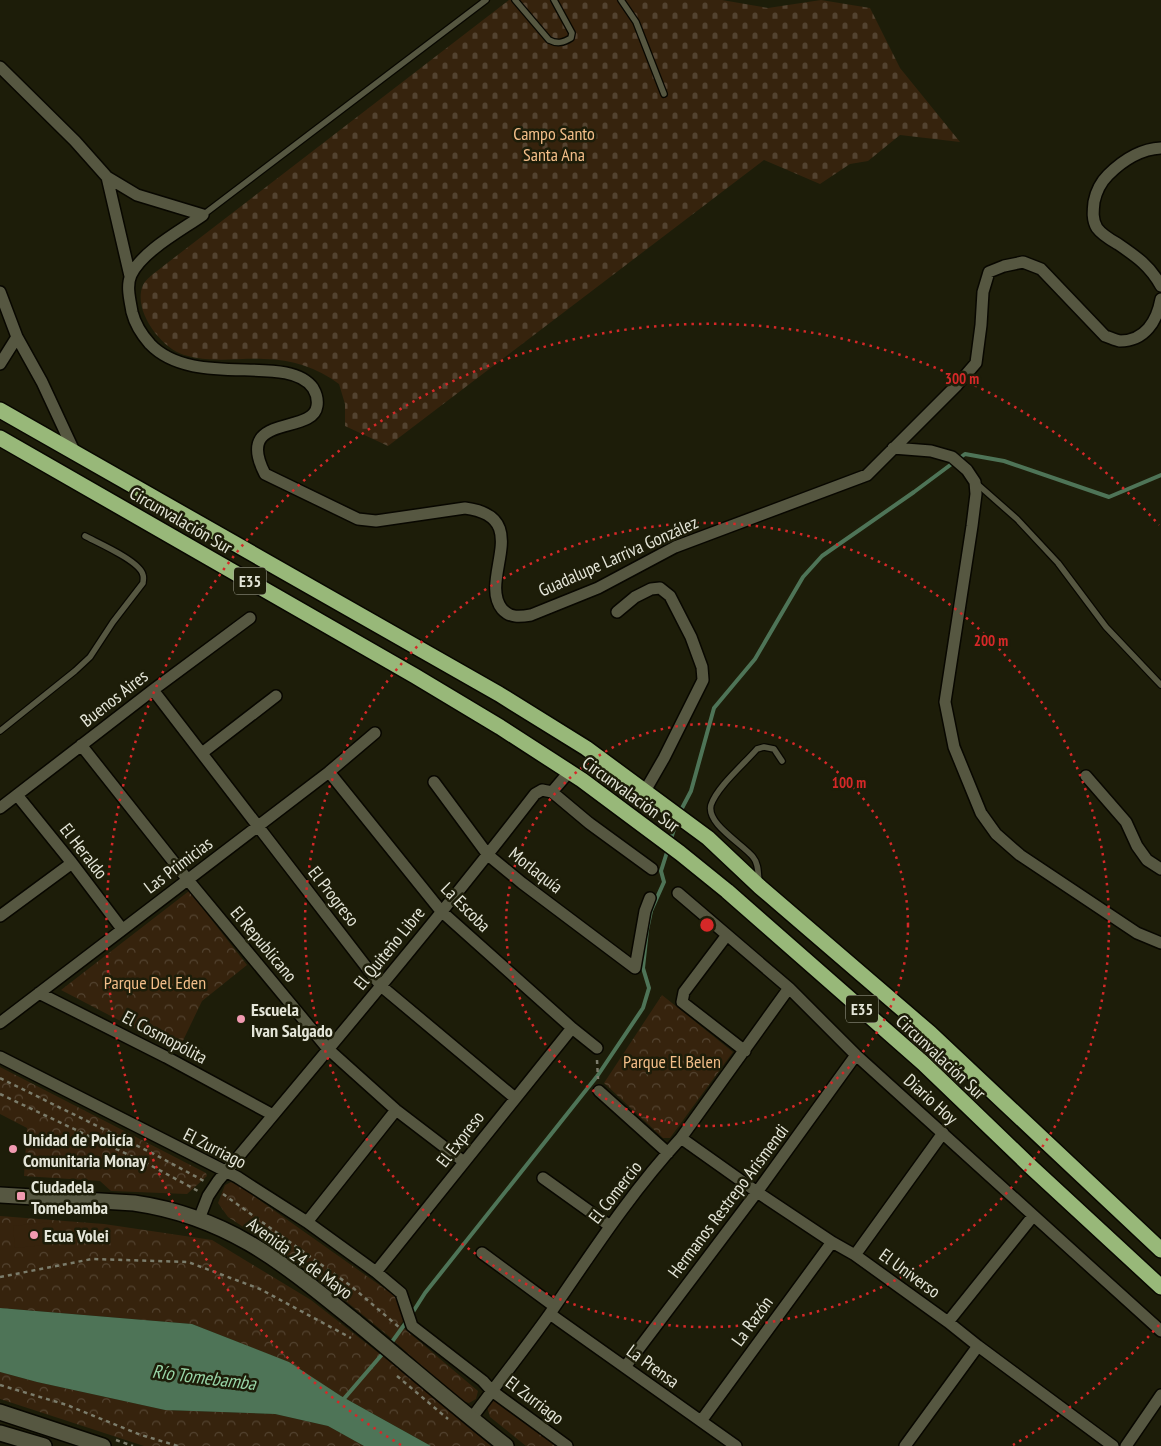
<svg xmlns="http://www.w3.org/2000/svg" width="1161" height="1446" viewBox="0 0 1161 1446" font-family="'PT Sans Narrow',sans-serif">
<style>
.forest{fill:url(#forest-crowns)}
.cemetery{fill:url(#cemetery-stones)}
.pitch{fill:#36230d}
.water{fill:#4e7457}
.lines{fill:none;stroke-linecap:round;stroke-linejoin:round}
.stream{stroke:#4e7457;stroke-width:4}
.lane-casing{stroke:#080700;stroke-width:8}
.street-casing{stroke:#080700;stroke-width:14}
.secondary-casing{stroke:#080700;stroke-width:18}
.highway-casing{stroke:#080700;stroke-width:18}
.path{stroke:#7b7c6b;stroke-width:2.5;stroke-dasharray:4 4;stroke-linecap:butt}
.lane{stroke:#565741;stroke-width:5.5}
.street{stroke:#565741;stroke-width:11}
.secondary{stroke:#565741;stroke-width:15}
.highway{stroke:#98b879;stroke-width:15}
.ring{fill:none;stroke:#d62828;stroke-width:2.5;stroke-dasharray:2.5 5}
.poi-dot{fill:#f19ab1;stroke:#1d1d09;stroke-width:2}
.labels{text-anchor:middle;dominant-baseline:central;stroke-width:5;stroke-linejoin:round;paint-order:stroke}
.shield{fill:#1d1d09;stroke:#a8a99a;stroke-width:1}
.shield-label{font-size:16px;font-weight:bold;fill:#e4e5d8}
.park-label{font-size:18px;fill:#f3be89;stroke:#1d1d09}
.street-label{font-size:18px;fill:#e4e5d8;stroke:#1d1d09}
.poi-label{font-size:18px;font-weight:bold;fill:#e4e5d8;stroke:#1d1d09;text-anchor:start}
.water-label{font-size:19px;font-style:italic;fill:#98d6a7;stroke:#1d1d09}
.centre{fill:#d62828;stroke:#1d1d09;stroke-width:2.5}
.ring-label{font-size:15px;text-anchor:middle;font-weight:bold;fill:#d62828;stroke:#1d1d09;stroke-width:5;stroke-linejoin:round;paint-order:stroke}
</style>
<defs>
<pattern id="forest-crowns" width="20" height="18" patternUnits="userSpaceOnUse" patternTransform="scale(1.25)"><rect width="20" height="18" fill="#36230d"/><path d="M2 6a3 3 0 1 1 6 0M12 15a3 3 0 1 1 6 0" fill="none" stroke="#534330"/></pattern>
<pattern id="cemetery-stones" width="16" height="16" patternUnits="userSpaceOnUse" patternTransform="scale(1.25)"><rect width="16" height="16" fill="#36230d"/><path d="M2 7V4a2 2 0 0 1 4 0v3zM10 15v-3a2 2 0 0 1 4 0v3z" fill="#534330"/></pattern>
</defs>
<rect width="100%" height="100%" fill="#1d1d09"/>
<!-- forest -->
<path class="forest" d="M189 891 247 965 202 1001 178 1051 61 990Z
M662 995 733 1052 670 1138H663L604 1083Z
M0 1067 206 1173 207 1176 187 1194 111 1191 100 1181 24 1176 27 1128 0 1114Z
M231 1182 241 1187 412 1308 400 1325 478 1391 476 1399 469 1403 457 1399 391 1338 315 1276 282 1252 228 1217 218 1203 225 1185Z
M0 1216 104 1224 212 1240 311 1300 408 1376 491 1446H431L341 1396 288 1362 192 1324 0 1308Z
M0 1372 37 1382 165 1410 275 1414 328 1426 364 1446H144L0 1399Z
M493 1400 556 1446H526L490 1417 487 1407Z"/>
<!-- cemetery -->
<path class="cemetery" d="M509 0H722L768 8 821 0 870 8 900 68 960 142 900 135 868 161 850 164 820 184 764 160 388 446 345 426V404L339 384C317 368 292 359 264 359 237 358 210 363 184 355 161 348 132 310 143 285 147 277 159 270 166 264Z"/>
<!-- pitch -->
<path class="pitch" d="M52 1222 54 1244 15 1248 13 1226Z"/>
<!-- water -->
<path class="water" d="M0 1308 192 1324 289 1362 341 1396 431 1446H364L328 1426 275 1414 165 1410 37 1382 0 1372Z"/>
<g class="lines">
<!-- stream -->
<path class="stream" d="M680 812 691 791 714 708 755 659 803 577 822 556 914 492 965 454 1004 461 1109 497 1161 475
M670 842 677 820
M411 1315 425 1293 598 1075 643 1008 649 988 643 968 647 930 651 911 664 882 661 871 668 849
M389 1346 407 1321
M342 1401 385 1351"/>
<!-- lane casing -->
<g class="lane-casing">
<path id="lane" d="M515 0 549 40C557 44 563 43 571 38L572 33 554 0
M621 0 636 22 664 94
M203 215 486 0
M975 482 1017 519 1058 563 1106 627 1161 685
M0 731 75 671 90 657 113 622 143 583C143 581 144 578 143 575 140 561 98 543 85 536
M759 883C758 874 759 864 753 857 743 844 706 824 711 805 717 787 744 764 757 749L764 747 774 749 782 761"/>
</g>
<!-- street casing -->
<g class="street-casing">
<path id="street" d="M0 67 75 141 107 177 137 195 203 215C182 230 142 251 131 275 126 286 130 300 132 312 135 324 142 335 150 344 194 390 288 352 313 388 316 393 318 400 317 406 313 436 233 412 265 474L358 519 376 521 465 508C535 517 478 579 502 609 510 618 520 617 531 615L598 588 675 547 867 475 957 385 976 363 981 325 983 292 989 272 1004 266 1023 262 1041 269 1105 336C1109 337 1115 340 1120 341 1145 341 1157 321 1161 299
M1161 148C1141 149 1122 161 1108 175 1100 183 1096 192 1094 202 1093 211 1092 220 1097 228 1102 235 1111 240 1118 244 1137 257 1150 266 1161 286
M107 177 130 276
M0 292 17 337 42 382 75 453
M0 364 17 337
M893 448 931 451 952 457 967 470 975 482 976 494 972 526 945 702 954 747 981 813 996 834 1020 855 1137 933 1161 943
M617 612 635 597 651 589 660 588 670 596 691 637 702 667 703 680 664 758 645 791
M153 690 381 986 515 1098
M81 745 188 880 328 1049 396 1110 464 1162
M202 753 276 696
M329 772 441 911 572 1028 597 1048
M1086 776 1126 822 1137 846 1147 860 1161 869
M434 782 488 855 522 883 635 968 645 911 650 898
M552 792 569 772
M17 795 72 863 122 929
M0 808 153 690 250 618
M678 893 789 988 856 1055 1161 1331
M0 916 72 863
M727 935 684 992 682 1002 745 1051
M39 993 166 1057 273 1115
M0 1023 329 772 375 733
M0 1057 237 1177 307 1222 376 1272 401 1293 412 1326 483 1381 492 1391 567 1446
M599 1091 668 1153
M681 1138 757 1192 832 1242 855 1255 948 1322 978 1346 1113 1446
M543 1178 610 1226
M199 1219 208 1196 218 1181C325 1053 433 926 535 794L542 790 552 792 589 823 652 869
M307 1222 396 1110
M482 1253 554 1306
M855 1255 943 1133
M376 1272 572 1028
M550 1314 736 1446
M948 1322 1033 1216
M625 1367 757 1192 856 1055
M471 1419C497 1384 524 1350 549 1315 591 1254 631 1192 681 1138L789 988
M701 1421 832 1242
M905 1446 978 1346
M1126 1446 1161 1395"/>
</g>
<!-- secondary casing -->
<g class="secondary-casing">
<path id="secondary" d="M0 1195 134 1203C230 1217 284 1264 357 1323 407 1364 455 1406 506 1446
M0 1412 103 1446
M0 1433 44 1446"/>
</g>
<!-- highway casing -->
<g class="highway-casing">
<path id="highway" d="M0 410 499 694 586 748 708 838 760 887 930 1033 1161 1250
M0 438 415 676 500 727 582 780 680 853 727 891 923 1063 1030 1166 1161 1287"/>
</g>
<!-- path -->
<path class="path" d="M597 1060 598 1079
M0 1078 154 1154 204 1181
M0 1094 150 1165 198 1191
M223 1194 351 1286 400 1328
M0 1277 92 1259 188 1262 260 1289 351 1338
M397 1376 448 1419
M0 1385 67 1405 141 1435 178 1446
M116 1440 133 1446"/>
<!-- lane -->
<use href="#lane" class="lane"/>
<!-- street -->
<use href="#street" class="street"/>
<!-- secondary -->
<use href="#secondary" class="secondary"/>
<!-- highway -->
<use href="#highway" class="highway"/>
</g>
<!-- distance rings -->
<g class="ring">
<circle cx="707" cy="925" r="201"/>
<circle cx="707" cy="925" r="402"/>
<path d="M1159 1325A603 603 0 0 1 1013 1445M401 1445A603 603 0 1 1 1159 525"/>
</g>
<!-- markers -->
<g class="poi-dot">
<circle cx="241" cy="1019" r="5"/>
<circle cx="13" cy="1149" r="5"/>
<rect x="16" y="1191" width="10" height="10" rx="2.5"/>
<circle cx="34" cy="1235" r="5"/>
</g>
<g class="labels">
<!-- shield labels -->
<g class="shield">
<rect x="234" y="567.5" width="32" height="27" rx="4"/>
<rect x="846" y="995.5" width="32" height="27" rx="4"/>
</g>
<g class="shield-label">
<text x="250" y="581">E35</text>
<text x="862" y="1009">E35</text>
</g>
<!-- park labels -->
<g class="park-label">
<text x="554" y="133">Campo Santo<tspan x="554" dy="21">Santa Ana</tspan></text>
<text x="155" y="982">Parque Del Eden</text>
<text x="672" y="1061">Parque El Belen</text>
</g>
<!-- street labels -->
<g class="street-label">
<text transform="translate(181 520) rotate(30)">Circunvalación Sur</text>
<text transform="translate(618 556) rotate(-24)">Guadalupe Larriva González</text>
<text transform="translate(114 698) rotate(-38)">Buenos Aires</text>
<text transform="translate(631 794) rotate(36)">Circunvalación Sur</text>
<text transform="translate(84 851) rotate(52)">El Heraldo</text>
<text transform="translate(178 865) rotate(-37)">Las Primicias</text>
<text transform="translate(536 870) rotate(38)">Morlaquía</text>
<text transform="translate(334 896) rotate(52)">El Progreso</text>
<text transform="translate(466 907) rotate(45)">La Escoba</text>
<text transform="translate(264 944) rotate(50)">El Republicano</text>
<text transform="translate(389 948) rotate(-51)">El Quiteño Libre</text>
<text transform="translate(165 1037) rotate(28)">El Cosmopólita</text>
<text transform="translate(941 1057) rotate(43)">Circunvalación Sur</text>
<text transform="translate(931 1099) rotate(42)">Diario Hoy</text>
<text transform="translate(460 1139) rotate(-52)">El Expreso</text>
<text transform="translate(215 1148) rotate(27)">El Zurriago</text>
<text transform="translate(615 1192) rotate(-52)">El Comercio</text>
<text transform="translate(728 1201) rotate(-53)">Hermanos Restrepo Arismendi</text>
<text transform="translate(300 1258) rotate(36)">Avenida 24 de Mayo</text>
<text transform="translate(910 1273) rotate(36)">El Universo</text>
<text transform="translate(752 1321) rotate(-54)">La Razón</text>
<text transform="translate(653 1366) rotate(36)">La Prensa</text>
<text transform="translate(535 1400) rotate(37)">El Zurriago</text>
</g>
<!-- poi labels -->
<g class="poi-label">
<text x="251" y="1009">Escuela<tspan x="251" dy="21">Ivan Salgado</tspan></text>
<text x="23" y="1139">Unidad de Policía<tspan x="23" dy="21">Comunitaria Monay</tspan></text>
<text x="31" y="1186">Ciudadela<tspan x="31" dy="21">Tomebamba</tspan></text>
<text x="44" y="1235">Ecua Volei</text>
</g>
<!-- water labels -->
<g class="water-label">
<text transform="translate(204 1377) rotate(7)">Río Tomebamba</text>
</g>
</g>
<circle cx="707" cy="925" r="8" class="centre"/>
<g class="ring-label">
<text x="962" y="384">300 m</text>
<text x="991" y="646">200 m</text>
<text x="849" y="788">100 m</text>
</g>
</svg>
